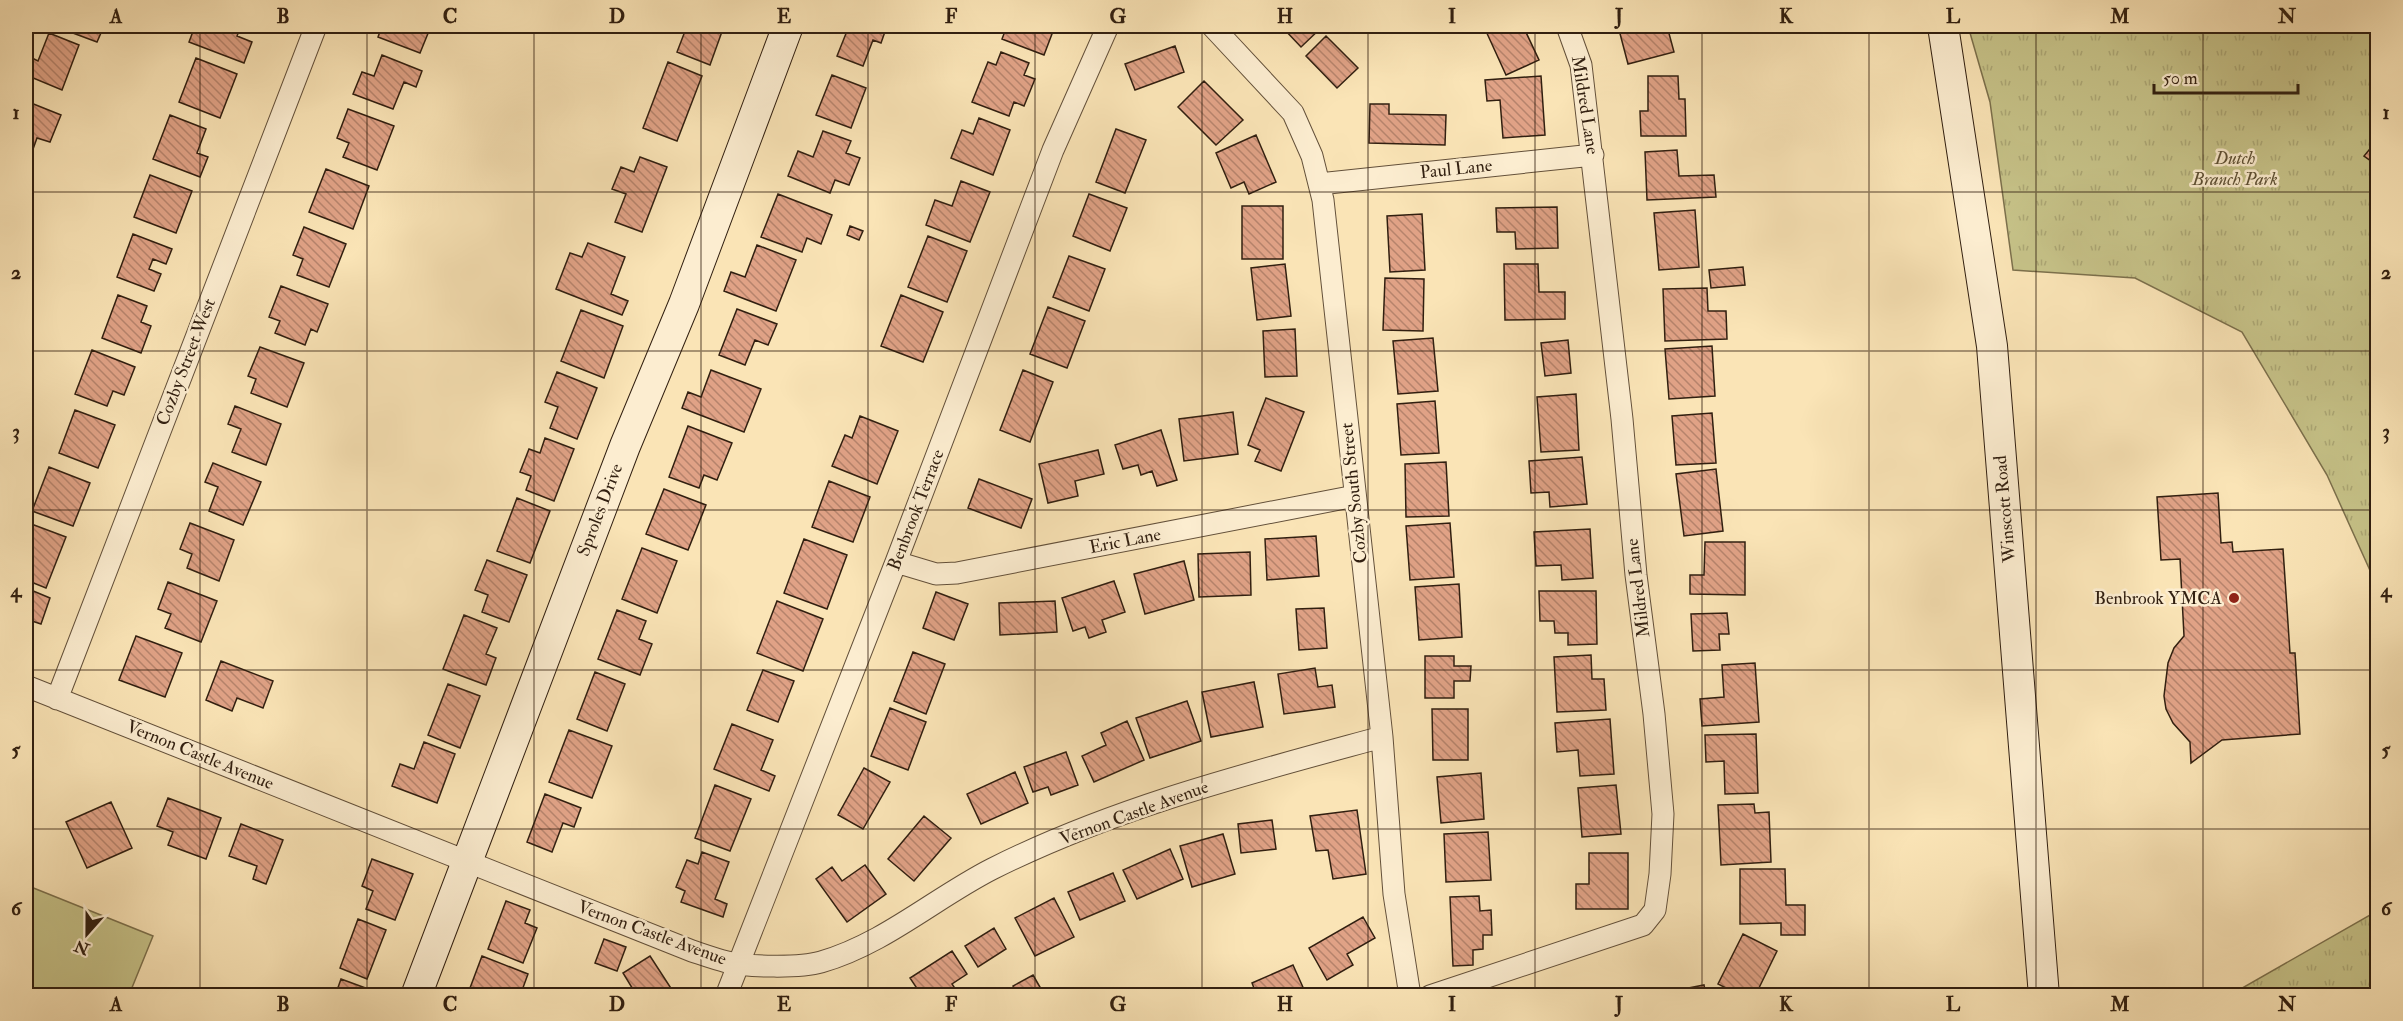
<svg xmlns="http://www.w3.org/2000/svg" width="2403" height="1021" viewBox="0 0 2403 1021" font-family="'IM FELL Double Pica',serif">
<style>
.park{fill:url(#park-tufts);stroke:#7c704c;stroke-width:1.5}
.garden{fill:#c6c288;stroke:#7c704c;stroke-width:1.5}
.building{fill:url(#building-back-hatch);stroke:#311f10;stroke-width:1.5}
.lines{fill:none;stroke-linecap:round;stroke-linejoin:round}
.street-casing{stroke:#63503a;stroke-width:23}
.secondary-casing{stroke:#311f10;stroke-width:32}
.street{stroke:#fcedd0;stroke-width:21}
.secondary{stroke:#fcedd0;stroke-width:30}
.grid{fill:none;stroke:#311f10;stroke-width:1.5;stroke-opacity:0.55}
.poi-dot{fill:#8f2418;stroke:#fcedd0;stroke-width:2}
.labels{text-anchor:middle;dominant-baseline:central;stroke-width:5;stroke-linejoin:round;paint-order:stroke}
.street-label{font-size:18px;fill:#311f10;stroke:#fcedd0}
.park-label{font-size:18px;font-style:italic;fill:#5e5034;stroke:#fcedd0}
.poi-label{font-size:18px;fill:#311f10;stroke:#fcedd0;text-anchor:end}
.neatline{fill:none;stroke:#311f10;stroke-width:2}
.grid-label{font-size:20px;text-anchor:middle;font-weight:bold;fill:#311f10}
</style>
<defs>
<pattern id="park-tufts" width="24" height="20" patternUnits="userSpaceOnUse" patternTransform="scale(1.5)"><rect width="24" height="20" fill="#c6c288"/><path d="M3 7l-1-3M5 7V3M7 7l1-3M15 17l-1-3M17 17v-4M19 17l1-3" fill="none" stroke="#aba674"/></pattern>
<pattern id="building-back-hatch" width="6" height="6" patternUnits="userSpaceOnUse" patternTransform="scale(1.5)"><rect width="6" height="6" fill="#e0a286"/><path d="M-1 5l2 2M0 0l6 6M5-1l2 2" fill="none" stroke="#b6836c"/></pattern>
</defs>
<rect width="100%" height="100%" fill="#fae4b6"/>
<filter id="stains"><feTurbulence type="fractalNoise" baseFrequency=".00333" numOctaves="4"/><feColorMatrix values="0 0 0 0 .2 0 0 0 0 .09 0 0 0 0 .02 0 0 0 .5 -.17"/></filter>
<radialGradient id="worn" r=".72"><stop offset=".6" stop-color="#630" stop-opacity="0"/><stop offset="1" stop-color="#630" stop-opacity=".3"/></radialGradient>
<!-- park -->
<path class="park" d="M1968 26H2377V586L2327 475 2242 332 2135 278 2013 270 1990 102Z
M2377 911V995H2230Z"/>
<!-- garden -->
<path class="garden" d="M26 885 153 936 129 995H26Z"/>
<!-- building -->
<path class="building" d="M54 26H104L97 42Z
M195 26H241L237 36 252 42 244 63 189 42Z
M382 26H431L420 53 378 37Z
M687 26H724L710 65 677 52Z
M849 26H887L881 43 873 40 863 66 837 56Z
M1007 26H1055L1044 55 1002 39Z
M1288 26H1323L1301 47 1284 29Z
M1492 26H1523L1539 60 1506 75 1485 29Z
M1618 26H1667L1674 52 1628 64Z
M49 33 79 45 62 90 26 75 28 56 38 61Z
M1326 36 1358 68 1337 88 1306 56Z
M1175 46 1184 72 1135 90 1125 64Z
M1001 52 1029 63 1024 75 1035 79 1024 106 1014 102 1009 116 972 102 988 62 996 65Z
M382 55 422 71 416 87 404 82 393 109 353 94 362 72 374 76Z
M196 58 237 74 220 118 179 102Z
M668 62 702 76 677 141 643 128Z
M832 75 866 88 851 128 816 115Z
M1541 76 1545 135 1503 138 1500 100 1487 101 1485 80Z
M1648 76H1678L1679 99H1685L1686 136H1641L1640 111H1648Z
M1204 81 1243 120 1216 145 1178 107Z
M26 101 61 115 50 142 37 138 32 152 26 149Z
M1370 104H1389V114L1446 115 1445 145 1369 143Z
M348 109 394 126 377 170 343 157 349 143 337 138Z
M170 115 206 129 197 153 208 157 200 177 153 159Z
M979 118 1010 130 993 175 951 158 962 130 973 134Z
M1116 129 1146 140 1125 193 1096 182Z
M823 131 851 141 846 153 860 158 849 185 835 180 830 193 788 176 798 151 813 157Z
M1256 135 1276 182 1249 194 1244 182 1231 188 1216 153Z
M2378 139V166L2364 156Z
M1677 150 1679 176 1714 175 1716 197 1647 200 1645 152Z
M640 157 667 167 642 232 615 222 626 194 612 189 621 167 634 172Z
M326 169 369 186 353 229 309 212Z
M150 175 192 191 176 233 134 217Z
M961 181 990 192 970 242 926 225 935 200 952 206Z
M778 194 832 215 821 244 807 238 802 252 761 237Z
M1089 194 1127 208 1110 251 1073 236Z
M26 206 32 209 26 223Z
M1242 206H1283V259H1242Z
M1557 207 1558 248 1516 249 1515 232H1497L1496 208Z
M1695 210 1699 267 1659 270 1654 213Z
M1422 214 1425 270 1390 272 1387 216Z
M850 226 863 231 859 240 847 235Z
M304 227 346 244 329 287 297 275 303 259 293 255Z
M133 234 172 249 166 264 153 259 149 269 161 274 154 291 117 277Z
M928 236 967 251 947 302 908 287Z
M588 243 625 257 611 294 628 301 622 315 556 289 570 253 582 257Z
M757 245 796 260 776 311 724 291 731 272 745 277Z
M1069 256 1105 269 1089 311 1053 297Z
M1285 264 1291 316 1257 320 1251 268Z
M1504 264H1538L1539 292H1565V319L1505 320Z
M1743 267 1745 285 1711 288 1709 270Z
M1385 278 1424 279 1423 331 1383 330Z
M281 286 328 304 317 332 311 329 305 345 275 333 280 321 269 317Z
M1707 288 1708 311H1726L1727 339 1665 341 1663 289Z
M118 295 147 306 141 322 151 326 141 353 102 338Z
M901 295 943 312 923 362 881 346Z
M1048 307 1085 321 1067 368 1030 354Z
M737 309 777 324 768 345 755 340 745 365 719 355Z
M581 310 623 326 604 378 561 361Z
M1295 329 1297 376 1265 377 1263 331Z
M1433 338 1438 391 1398 394 1393 341Z
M1568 340 1571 373 1545 376 1541 343Z
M1712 346 1715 396 1669 399 1665 349Z
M260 347 304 363 287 407 251 393 256 379 248 376Z
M92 350 135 367 124 395 113 391 107 406 75 394Z
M711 370 761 389 744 432 682 408 688 392 701 397Z
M1023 370 1053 382 1030 442 1000 430Z
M557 372 597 388 577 439 550 428 558 407 545 402Z
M1576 394 1579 450 1541 452 1537 397Z
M1266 398 1304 412 1281 471 1255 461 1260 450 1248 445Z
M1435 401 1439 453 1401 455 1397 404Z
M235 406 281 424 266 465 232 452 241 429 228 424Z
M75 410 115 425 98 468 59 453Z
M1233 412 1238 454 1184 461 1179 419Z
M1712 413 1716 463 1676 465 1672 416Z
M860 416 898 431 877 484 832 466 845 435 852 438Z
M688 426 732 443 717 480 704 475 699 488 669 477Z
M1161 430 1177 480 1157 486 1152 471 1141 475 1138 465 1123 469 1115 445Z
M545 438 574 449 554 501 526 490 531 476 520 472 529 449 540 453Z
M1098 450 1104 474 1075 481 1078 496 1048 503 1039 464Z
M1582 457 1587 504 1550 507 1549 492 1531 493 1529 461Z
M1446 462 1449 516 1406 517 1405 464Z
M213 463 261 482 243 525 209 511 218 487 205 482Z
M49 467 90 483 73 526 32 511Z
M1716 469 1723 531 1684 536 1676 474Z
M979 479 1032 499 1021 528 968 508Z
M829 481 870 497 853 542 812 527Z
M664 489 706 505 688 550 646 534Z
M2218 493 2221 543 2232 542 2233 552 2283 549 2290 653H2295L2300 734 2222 740 2191 763 2190 742 2173 723 2166 709 2164 696 2168 663 2174 648 2184 636 2180 559 2161 560 2157 497Z
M517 498 550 511 530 563 497 551Z
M26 522 66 537 46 588 26 580Z
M190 523 234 540 219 581 187 568 192 554 180 549Z
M1450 523 1454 577 1410 580 1406 526Z
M1590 529 1593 578 1562 580 1561 565 1536 566 1534 532Z
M1316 536 1319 576 1267 580 1265 539Z
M804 539 847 555 827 609 784 593Z
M1705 542H1745V595L1690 594V575H1704Z
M642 548 677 561 657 613 622 599Z
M1250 552 1251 595 1199 597 1198 554Z
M487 560 527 575 509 622 482 612 488 595 475 590Z
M1184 561 1194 600 1145 614 1134 574Z
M1114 581 1125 612 1102 620 1106 632 1089 638 1085 627 1073 631 1062 598Z
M168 582 217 601 201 642 165 628 171 614 158 609Z
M1459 584 1462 637 1419 640 1415 587Z
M26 588 50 598 41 624 26 619V622Z
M1539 591H1596L1597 644 1568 645V633H1555L1554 621H1540Z
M936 592 968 604 954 640 923 628Z
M777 601 823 619 803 671 757 653Z
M1055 601 1057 632 1000 635 999 603Z
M1324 608 1327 648 1299 650 1296 609Z
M617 610 646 621 639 639 652 644 640 675 598 659Z
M1727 613 1729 634H1719L1720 650 1693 651 1691 614Z
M464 615 497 628 486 654 496 658 486 685 443 669Z
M136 636 182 653 165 697 119 680Z
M913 652 945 664 926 714 894 701Z
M1591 655 1592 679H1604L1606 710 1557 712 1554 657Z
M1425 656H1454V666H1471L1470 681H1454V698H1425Z
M221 661 273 681 263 708 237 698 232 711 206 700Z
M1755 663 1759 722 1702 726 1700 699 1724 697 1722 665Z
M1315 668 1318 687 1332 685 1335 707 1284 714 1278 674Z
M763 670 794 681 778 722 747 710Z
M595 672 625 684 607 731 577 719Z
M1254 682 1263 727 1211 737 1202 692Z
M448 684 480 696 460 748 428 735Z
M1187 701 1201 741 1150 758 1136 718Z
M890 708 926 722 908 770 871 756Z
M1432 709H1468V760H1433Z
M1610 719 1614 774 1580 776 1578 750 1557 752 1555 723Z
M1127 721 1144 760 1094 782 1082 756 1106 745 1101 733Z
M732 724 773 740 761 770 775 776 769 791 714 769Z
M569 730 612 746 592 798 549 782Z
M1756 734 1758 793 1725 794 1724 761 1706 762 1705 735Z
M424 742 455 754 437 803 392 786 400 764 414 769Z
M1066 752 1078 785 1051 795 1048 787 1033 792 1024 767Z
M864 768 890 782 863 829 838 815Z
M1015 772 1028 803 981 824 967 794Z
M1481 773 1484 819 1441 823 1437 777Z
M715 785 751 799 730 851 695 838Z
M1616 785 1621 834 1582 837 1578 788Z
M545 794 581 808 574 827 563 823 552 852 527 842Z
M168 798 221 818 206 859 168 845 173 832 157 826Z
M111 802 132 848 87 868 66 822Z
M1754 804 1755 813 1769 812 1771 862 1721 865 1718 805Z
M1357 810 1366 874 1333 879 1328 850 1316 851 1310 816Z
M924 816 951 838 914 881 888 859Z
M1272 820 1276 849 1241 853 1238 824Z
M241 824 283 840 266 884 253 879 257 866 229 856Z
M1488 832 1491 880 1446 882 1444 834Z
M1223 834 1235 874 1192 887 1180 846Z
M1170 849 1183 879 1137 899 1123 870Z
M702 852 729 862 715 899 727 904 723 917 681 902 685 891 676 887 687 860 698 864Z
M1589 853H1628V909H1576V884H1589Z
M372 859 413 874 395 920 366 909 373 891 362 886Z
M865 865 886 894 847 922 816 879 832 867 842 881Z
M1740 869H1785L1786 905H1805V935H1781V923L1740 924Z
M1113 873 1125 901 1080 920 1068 892Z
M1479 896 1480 911 1491 910 1492 935H1483V949L1473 950V965L1453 966 1450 897Z
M1054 898 1074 937 1035 956 1015 918Z
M506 901 530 910 525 923 537 928 523 963 488 949Z
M1363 917 1375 938 1347 954 1353 965 1327 980 1309 948Z
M358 919 386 930 367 979 340 968Z
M994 928 1006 949 978 967 965 946Z
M1743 934 1777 951 1755 996H1727L1730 990 1718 984Z
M604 939 626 947 617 971 595 963Z
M952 951 967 974 952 984 960 996H922L910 978Z
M482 956 528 974 520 996H467Z
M650 956 676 996H637L623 973Z
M1293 965 1306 994 1257 996 1252 983Z
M1033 975 1044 994 1018 996 1013 986Z
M341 979 371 990 369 996H335Z
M1704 985 1706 996H1648Z
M1244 989 1247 996H1229Z"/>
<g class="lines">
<!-- street casing -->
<g class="street-casing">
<path id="street" d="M1212 26 1293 113 1312 156 1323 200 1382 737 1394 894 1410 996
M1319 184 1593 155
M896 562 936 574 957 573 1355 496
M26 686 692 951C704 955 715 959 727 962 747 967 801 968 821 962 884 944 935 898 992 869 1115 807 1250 773 1382 737
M57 699 316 26
M726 996 896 562 1053 150 1108 26
M1430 996 1643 925 1655 910 1660 874 1663 814 1654 714 1636 575 1622 419 1581 65 1567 26"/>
</g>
<!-- secondary casing -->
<g class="secondary-casing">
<path id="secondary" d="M1943 26 1992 346 2044 996
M416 996 625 446 684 304 788 26"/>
</g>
<!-- street -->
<use href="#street" class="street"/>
<!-- secondary -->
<use href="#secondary" class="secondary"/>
</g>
<!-- grid -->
<path class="grid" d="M200 26V996M367 26V996M534 26V996M701 26V996M868 26V996M1035 26V996M1202 26V996M1368 26V996M1535 26V996M1702 26V996M1869 26V996M2036 26V996M2203 26V996M26 192H2378M26 351H2378M26 510H2378M26 670H2378M26 829H2378"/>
<!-- markers -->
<circle class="poi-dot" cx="2234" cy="598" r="6"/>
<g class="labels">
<!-- street labels -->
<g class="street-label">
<text transform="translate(1585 105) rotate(81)">Mildred Lane</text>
<text transform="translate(1456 169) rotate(-6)">Paul Lane</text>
<text transform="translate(186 362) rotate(-69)">Cozby Street West</text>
<text transform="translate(1354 493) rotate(-96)">Cozby South Street</text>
<text transform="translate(2005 509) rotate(-95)">Winscott Road</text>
<text transform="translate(600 510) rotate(-69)">Sproles Drive</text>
<text transform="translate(916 510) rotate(-69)">Benbrook Terrace</text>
<text transform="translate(1125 541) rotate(-11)">Eric Lane</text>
<text transform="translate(1638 588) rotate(-97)">Mildred Lane</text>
<text transform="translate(200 755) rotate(22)">Vernon Castle Avenue</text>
<text transform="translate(1134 813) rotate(-20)">Vernon Castle Avenue</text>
<text transform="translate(652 933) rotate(20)">Vernon Castle Avenue</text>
</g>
<!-- park labels -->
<g class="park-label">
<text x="2235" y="158">Dutch<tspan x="2235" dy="21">Branch Park</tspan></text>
</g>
<!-- poi labels -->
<g class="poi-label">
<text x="2222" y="598">Benbrook YMCA</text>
</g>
</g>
<!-- margin -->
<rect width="2403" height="1021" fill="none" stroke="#fae4b6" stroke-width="66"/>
<!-- north arrow -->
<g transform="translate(87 934) rotate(201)" stroke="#fcedd0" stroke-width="4.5" paint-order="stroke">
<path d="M0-4.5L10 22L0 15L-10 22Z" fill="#311f10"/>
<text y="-9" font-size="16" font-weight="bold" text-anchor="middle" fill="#311f10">N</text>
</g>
<!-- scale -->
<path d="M2154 84v9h144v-9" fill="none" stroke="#311f10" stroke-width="3"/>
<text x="2163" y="84" font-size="18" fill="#311f10" stroke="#fcedd0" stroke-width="4.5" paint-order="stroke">50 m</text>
<rect x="33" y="33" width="2337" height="955" class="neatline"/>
<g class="grid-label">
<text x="116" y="23">A</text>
<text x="283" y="23">B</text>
<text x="450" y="23">C</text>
<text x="617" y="23">D</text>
<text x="784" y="23">E</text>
<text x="951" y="23">F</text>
<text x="1118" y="23">G</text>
<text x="1285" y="23">H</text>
<text x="1452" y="23">I</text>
<text x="1619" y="23">J</text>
<text x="1786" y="23">K</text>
<text x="1953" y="23">L</text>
<text x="2120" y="23">M</text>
<text x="2287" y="23">N</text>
<text x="16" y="119">1</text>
<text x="2386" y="119">1</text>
<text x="16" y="279">2</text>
<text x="2386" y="279">2</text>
<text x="16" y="438">3</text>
<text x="2386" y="438">3</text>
<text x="16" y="597">4</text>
<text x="2386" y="597">4</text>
<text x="16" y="756">5</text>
<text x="2386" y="756">5</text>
<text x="16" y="915">6</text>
<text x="2386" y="915">6</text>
<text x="116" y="1011">A</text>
<text x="283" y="1011">B</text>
<text x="450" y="1011">C</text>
<text x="617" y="1011">D</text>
<text x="784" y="1011">E</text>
<text x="951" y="1011">F</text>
<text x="1118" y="1011">G</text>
<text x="1285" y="1011">H</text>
<text x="1452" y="1011">I</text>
<text x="1619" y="1011">J</text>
<text x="1786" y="1011">K</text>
<text x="1953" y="1011">L</text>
<text x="2120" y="1011">M</text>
<text x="2287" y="1011">N</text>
</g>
<rect width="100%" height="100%" filter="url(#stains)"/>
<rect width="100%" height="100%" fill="url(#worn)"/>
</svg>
